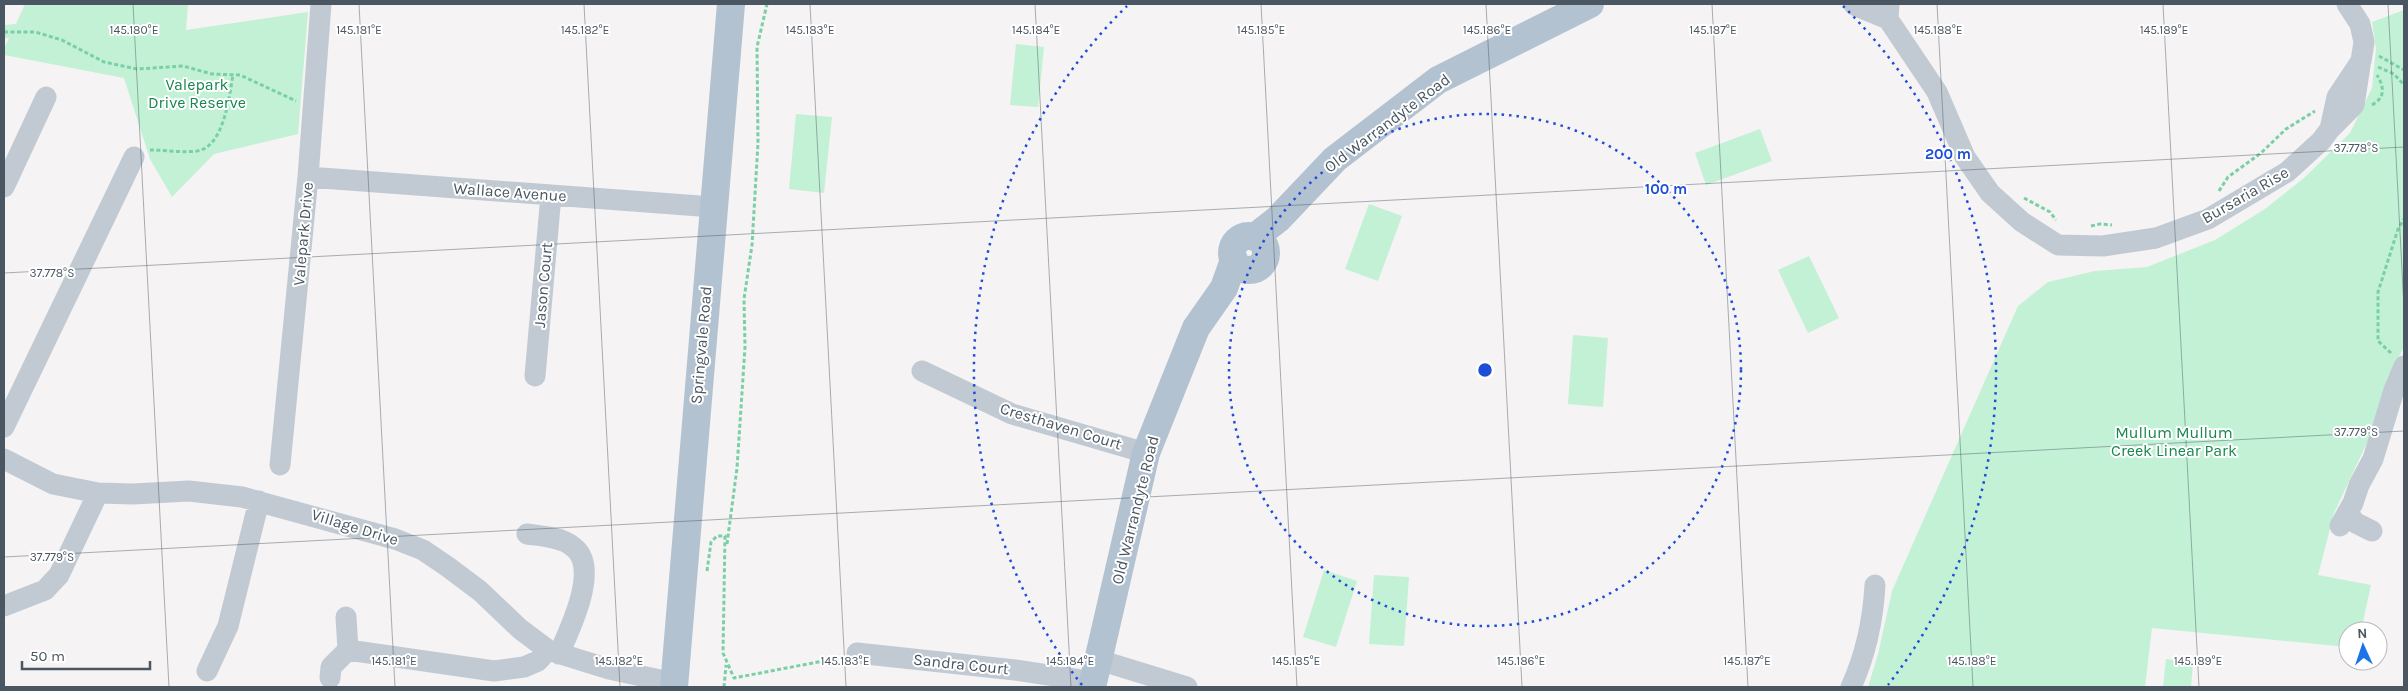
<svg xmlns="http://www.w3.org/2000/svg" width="2408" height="691" viewBox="0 0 2408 691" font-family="Karla,sans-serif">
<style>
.green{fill:#c3f1d5}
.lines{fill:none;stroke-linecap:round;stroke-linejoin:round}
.path{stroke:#7ad0a6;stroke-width:3;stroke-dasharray:4 2.5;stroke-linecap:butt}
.minor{stroke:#c1cad2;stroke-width:21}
.major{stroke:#b3c2d1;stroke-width:28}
.ticks{fill:none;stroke:#4a5661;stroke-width:1;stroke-opacity:0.45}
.ring{fill:none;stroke:#1d4ed8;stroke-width:2.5;stroke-dasharray:2.5 5}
.labels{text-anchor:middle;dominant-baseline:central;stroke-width:4;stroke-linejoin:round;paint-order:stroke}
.park-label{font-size:16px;fill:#17864f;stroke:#fff}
.street-label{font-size:16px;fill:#4a5661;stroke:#fff}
.ticks-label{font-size:12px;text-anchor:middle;fill:#4a5661;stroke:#fff;stroke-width:4;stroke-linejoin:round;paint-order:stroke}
.centre{fill:#1d4ed8;stroke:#fff;stroke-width:2.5}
.ring-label{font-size:15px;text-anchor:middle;font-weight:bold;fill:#1d4ed8;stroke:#fff;stroke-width:4;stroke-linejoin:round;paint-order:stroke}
</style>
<rect width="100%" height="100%" fill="#f5f3f3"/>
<!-- green -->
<path class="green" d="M25 4H188L186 30 308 12 298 134 214 154 172 197 150 159 124 78 4 55V49L9 38H4V25L16 24Z
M2404 10V347L2387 379 2372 432 2334 513 2318 575 2371 585 2361 631H2348V647L2152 628 2145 687H1868L1878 654 1892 591 2018 306 2048 282 2095 271 2147 267 2215 240 2265 209 2304 178 2350 133 2372 88 2376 49 2372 22Z
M1016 44 1044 47 1038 107 1010 105Z
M796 114 832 117 824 193 789 189Z
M1760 129 1772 161 1706 185 1695 153Z
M1369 204 1402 216 1378 281 1345 269Z
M1809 256 1839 318 1808 333 1778 270Z
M1573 335 1608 338 1603 407 1568 404Z
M1324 570 1357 581 1336 647 1303 637Z
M1374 575 1409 577 1404 646 1369 644Z
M2166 659 2193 662 2191 687H2163Z"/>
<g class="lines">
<!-- path -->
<path class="path" d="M4 32H35L62 40 104 62 137 69 183 66 212 74 240 75 296 101
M2379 56 2404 70
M2378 67 2394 74 2404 85
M2372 105C2386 97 2384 87 2377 75
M150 150C165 150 181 153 197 151 224 147 229 97 233 75
M2219 191 2228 177 2261 153 2286 129 2315 111
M2024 198 2050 212 2056 220
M2091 226 2100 224 2112 225
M2391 353 2378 341V292L2398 229 2404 219
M727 544 737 468 745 347 744 299 752 245 758 143 757 47 767 4
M707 571 711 542 717 536H725L723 653 734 678 839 658
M724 687 726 665"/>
<!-- minor -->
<path class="minor" d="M1854 5 1888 19 1889 4
M1888 19 1937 92 1965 157 1990 193 2022 222 2058 245 2103 246 2156 238 2208 219 2287 172 2321 141 2330 129 2337 97 2361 61 2364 42 2360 24 2347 4
M2330 129 2354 105 2360 66
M308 177 713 207
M4 187 46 97
M922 371 1012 414 1146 453
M535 376 551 195
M4 427 134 157
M4 459 53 484 98 493 133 494 189 491 242 497 395 539 423 550 448 567 480 591 520 629 548 650 609 669 674 683
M280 465 308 177 321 4
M2347 513 2356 523 2372 531
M2340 526 2353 503 2359 485 2373 459 2394 390 2404 366
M527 534C541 536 561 537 572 546 602 566 569 630 559 654
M4 606 45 590 59 575 98 493
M348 650 494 671 524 667 538 661 548 650
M857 653 1015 670 1094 682
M1099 660 1187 687
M207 671 228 626 259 501
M330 678 331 667 348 650 346 617
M1851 687C1866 654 1873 621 1875 585"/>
<!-- major -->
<path class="major" d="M1232 253a17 17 0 1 1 34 0a17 17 0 1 1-34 0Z
M1255 237 1278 219 1335 159 1438 80 1590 4
M674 687 731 4
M1092 687 1146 453 1196 328 1224 288 1234 260"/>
</g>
<!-- ticks -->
<path class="ticks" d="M133 4 169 687M359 4 395 687M584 4 620 687M810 4 846 687M1035 4 1071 687M1261 4 1297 687M1486 4 1522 687M1712 4 1748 687M1937 4 1973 687M2163 4 2199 687M2388 4 2404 308M4 273 2404 147M4 557 2404 431"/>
<!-- distance rings -->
<g class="ring">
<circle cx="1485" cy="370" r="256"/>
<path d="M1082 685A511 511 0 0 1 1127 6M1843 6A511 511 0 0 1 1888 685"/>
</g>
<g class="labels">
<!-- park labels -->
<g class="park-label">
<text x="197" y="84">Valepark<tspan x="197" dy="18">Drive Reserve</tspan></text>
<text x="2174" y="432">Mullum Mullum<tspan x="2174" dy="18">Creek Linear Park</tspan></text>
</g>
<!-- street labels -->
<g class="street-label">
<text transform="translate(1387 123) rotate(-37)">Old Warrandyte Road</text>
<text transform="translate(510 192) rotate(4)">Wallace Avenue</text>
<text transform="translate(2245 195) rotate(-30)">Bursaria Rise</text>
<text transform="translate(303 234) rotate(-85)">Valepark Drive</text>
<text transform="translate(543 285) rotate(-85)">Jason Court</text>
<text transform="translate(701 345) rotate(-85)">Springvale Road</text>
<text transform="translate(1061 426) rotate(17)">Cresthaven Court</text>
<text transform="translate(1135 510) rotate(-76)">Old Warrandyte Road</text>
<text transform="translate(355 527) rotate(17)">Village Drive</text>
<text transform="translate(961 664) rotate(6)">Sandra Court</text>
</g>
</g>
<g class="ticks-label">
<text x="134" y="34">145.180°E</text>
<text x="359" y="34">145.181°E</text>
<text x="585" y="34">145.182°E</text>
<text x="810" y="34">145.183°E</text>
<text x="1036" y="34">145.184°E</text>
<text x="1261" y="34">145.185°E</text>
<text x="1487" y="34">145.186°E</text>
<text x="1713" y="34">145.187°E</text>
<text x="1938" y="34">145.188°E</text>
<text x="2164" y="34">145.189°E</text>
<text x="2356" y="152">37.778°S</text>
<text x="52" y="277">37.778°S</text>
<text x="2356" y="436">37.779°S</text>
<text x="52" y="561">37.779°S</text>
<text x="394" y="665">145.181°E</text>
<text x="619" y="665">145.182°E</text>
<text x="845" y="665">145.183°E</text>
<text x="1070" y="665">145.184°E</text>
<text x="1296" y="665">145.185°E</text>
<text x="1521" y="665">145.186°E</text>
<text x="1747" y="665">145.187°E</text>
<text x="1972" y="665">145.188°E</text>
<text x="2198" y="665">145.189°E</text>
</g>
<circle cx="1485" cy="370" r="8" class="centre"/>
<g class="ring-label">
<text x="1948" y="159">200 m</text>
<text x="1666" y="194">100 m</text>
</g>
<!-- border -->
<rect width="2408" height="691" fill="none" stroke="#4a5661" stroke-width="10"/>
<!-- north arrow -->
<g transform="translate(2363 646) rotate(357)"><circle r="24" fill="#ffffff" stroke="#b7bbc0"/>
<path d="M0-4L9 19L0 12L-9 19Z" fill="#1a73e8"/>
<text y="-8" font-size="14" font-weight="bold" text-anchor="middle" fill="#4a5661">N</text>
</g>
<!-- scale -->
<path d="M22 661v8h128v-8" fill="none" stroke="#4a5661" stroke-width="2.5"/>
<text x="30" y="661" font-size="15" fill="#4a5661" stroke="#ffffff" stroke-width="4" paint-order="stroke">50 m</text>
</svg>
